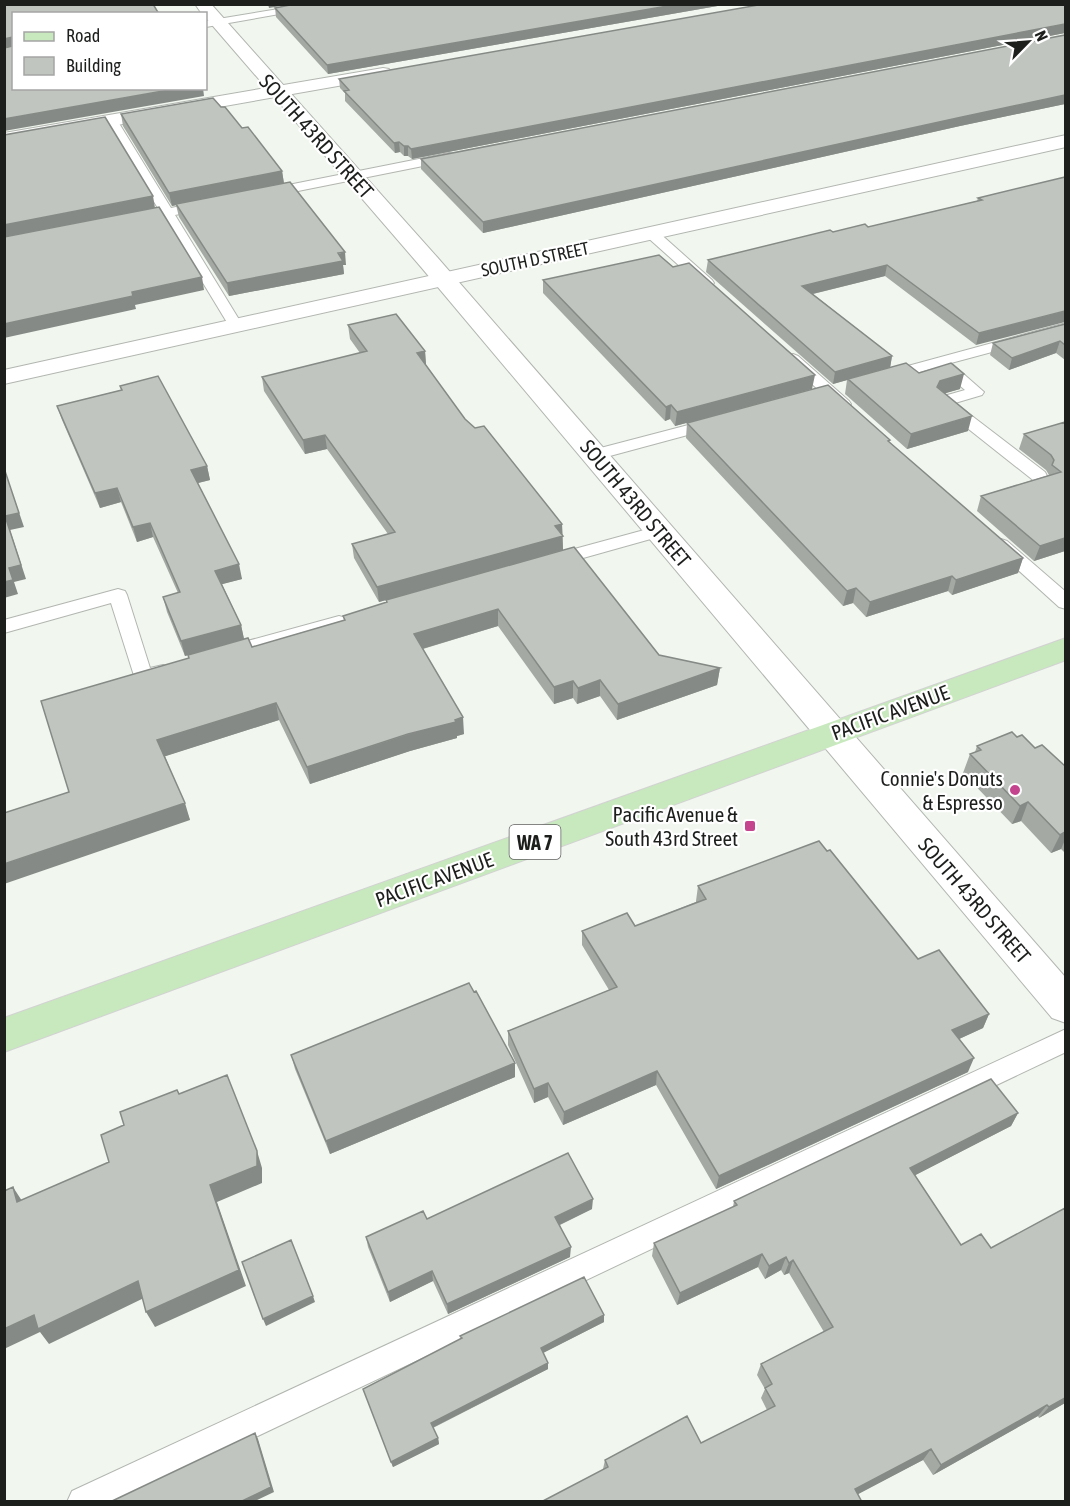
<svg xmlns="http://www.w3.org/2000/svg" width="1070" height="1506" viewBox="0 0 1070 1506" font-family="'Asap Condensed',sans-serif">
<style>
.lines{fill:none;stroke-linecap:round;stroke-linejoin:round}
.lane-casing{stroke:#b2b6b0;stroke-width:2}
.street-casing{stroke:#b2b6b0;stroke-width:2}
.secondary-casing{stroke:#b2b6b0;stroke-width:2}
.primary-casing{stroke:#d2d2d2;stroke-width:2}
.lane{fill:#fff;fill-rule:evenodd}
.street{fill:#fff;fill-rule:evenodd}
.secondary{fill:#fff;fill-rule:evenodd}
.primary{fill:#c8e8be;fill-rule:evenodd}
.wall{fill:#a5a9a4}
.shaded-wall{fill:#868a86}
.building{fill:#c0c5bf;stroke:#868a86;stroke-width:1.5}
.poi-dot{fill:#c4448e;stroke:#fff;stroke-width:2}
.labels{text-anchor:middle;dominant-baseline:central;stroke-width:4.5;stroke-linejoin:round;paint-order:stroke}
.far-street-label{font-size:18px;fill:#1d1f1d;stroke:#fff}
.shield{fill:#fff;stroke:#616261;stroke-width:1.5}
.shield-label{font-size:20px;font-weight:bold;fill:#1d1f1d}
.street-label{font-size:21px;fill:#1d1f1d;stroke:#fff}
.poi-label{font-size:21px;fill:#1d1f1d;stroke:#fff;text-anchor:end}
</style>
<rect width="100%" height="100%" fill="#f1f6ef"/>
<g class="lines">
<!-- lane casing -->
<g class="lane-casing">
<path id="lane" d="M309 4H336L206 27V21Z
M111 116 117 120 171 208 205 201 211 205 210 208 175 215 243 326 241 329H231L163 217 135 223 128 219 130 216 159 210 105 120Z
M449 153 453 154V160L268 197 262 193 268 189Z
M651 229 656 230 712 280 714 283 712 286H702L646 236 644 233Z
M1066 323V332L951 363 984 392 982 395 955 403 1045 472 1047 476 1045 480H1033L937 404 935 401 937 398 965 390 938 367 887 381 879 376 882 373Z
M793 354 798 356 849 401 851 404 849 407H837L788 362 785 359 788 356Z
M715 418 723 423 721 426 595 460 587 455 589 451Z
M659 526 665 527 668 531 665 535 551 567 545 565 542 561 545 557Z
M1001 539 1007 541 1066 592V609L1059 607 995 549 992 545 995 541Z
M118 589 125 591 127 595 150 668 163 665 170 667 173 672 170 677 143 684 136 682 111 603 4 633V620Z
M339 616 346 618 349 622 346 626 225 661 218 659 215 654 218 649Z
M1066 1029V1052L119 1502H67L72 1491Z"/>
</g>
<!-- street casing -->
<g class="street-casing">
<path id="street" d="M383 68 389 69 392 73 389 77 4 145V133Z
M1066 135V147L4 384V370Z"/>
</g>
<!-- secondary casing -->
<g class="secondary-casing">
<path id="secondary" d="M195 4H211L437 257 1066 978V1023L1052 1018 421 267 206 18V14H202Z"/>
</g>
<!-- primary casing -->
<g class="primary-casing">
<path id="primary" d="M1066 638V660L4 1052V1018Z"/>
</g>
<!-- lane -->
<use href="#lane" class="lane"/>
<!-- street -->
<use href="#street" class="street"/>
<!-- secondary -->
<use href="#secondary" class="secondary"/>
<!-- primary -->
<use href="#primary" class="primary"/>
</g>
<!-- wall -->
<path class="wall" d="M729 4 328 74 276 17 275 8Z
M1065 4V33L412 159 408 156H404L400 152 395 153 345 101V93L340 88 339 79Z
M1065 35V104L960 126 483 233 421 169V159Z
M221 107 242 128 282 171 284 183 346 265H343L344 274 229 296 179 217 176 205 172 206 123 126 121 114Z
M1065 177 976 345 885 276 813 294 892 356 890 368 919 373 960 389 945 393 968 431 907 449 845 394 847 380 833 384 706 272 708 260 833 232 868 227 977 201 978 198Z
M673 267 812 389 675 426 670 419 665 421 543 293V280Z
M1065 324V360L1056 353 1009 370 990 355 993 343Z
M348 325 425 351 426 365 465 419 562 524 563 550 659 655 720 668 717 685 617 720 600 696 577 704 573 698 554 704 498 626 423 649 464 734 457 736V738L410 751 310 784 279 720 165 756 190 820 69 792 252 647 344 620 343 616 386 603V600L379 602 354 558 352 544 388 534 327 449 305 454 264 391 262 377 360 353 350 339Z
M120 386 207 466 210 480 198 483 242 579 222 584 241 625 244 639 185 656 167 612 163 597 178 593 153 537 137 542 121 502 100 508 62 420 57 406 121 390Z
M1065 422V551L1034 561 977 511 981 496 1049 475 1046 470 1019 449 1024 434Z
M687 423 890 443 1023 558 1018 573 952 595 948 591 866 617 853 603 843 606 686 438Z
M1017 737 1065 766V853L1061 849 1051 853 1021 821 1012 824 963 773 970 754 975 752 977 746Z
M698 886 918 959 989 1014 983 1028 959 1039 968 1072 716 1189 656 1085 563 1125 548 1097 534 1103 508 1045V1031L609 990 582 945V931L635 926 696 902V901Z
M291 1055 515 1077 330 1154 295 1069Z
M1018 1113 1011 1126 915 1175 961 1245 991 1248 1065 1208V1403L1039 1418 1038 1416 933 1475 923 1460 857 1494 603 1469 605 1460 701 1443 767 1410 761 1398 765 1389 757 1375 761 1364 824 1332 789 1273 784 1275 781 1270 765 1279 758 1267 677 1305 652 1256 654 1243 733 1207 734 1201Z
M592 1209 560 1225 570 1257 448 1314 433 1281 390 1302 368 1247 366 1237 427 1219Z
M604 1315V1322L543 1353 548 1369 433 1428 438 1438 439 1444 393 1467 363 1389 461 1339 460 1336Z"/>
<!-- shaded-wall -->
<path class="shaded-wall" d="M268 4H292L269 8Z
M679 4H729L328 74 327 65Z
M1065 24V33L412 159 411 149Z
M13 37 14 49 4 50V39Z
M180 88H203L204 96 4 131V119Z
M1065 95V104L960 126 483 233V222L962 117Z
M399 142 400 152 395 153 394 143Z
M404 146H408V156H404Z
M282 171 284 184 172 206 169 193Z
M153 196 155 208 4 238V225Z
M345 252 346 265H343L344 274 229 296 227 283Z
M887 265 885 276 800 297 802 286Z
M202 277 204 290 135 305 136 309 4 338V324L132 292Z
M1065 311V322L976 345 979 333Z
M1060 341 1056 353 1009 370 1012 358Z
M425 351 426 365 417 353Z
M892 356 890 368 833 384 835 372Z
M964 374 960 389 936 396 937 387 940 381Z
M815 375 812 389 675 426 677 412Z
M671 405 670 419 665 421 666 407Z
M972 416 968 431 907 449 911 434Z
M325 435 327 449 305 454 303 440Z
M207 466 210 480 194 484 191 470Z
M4 468 24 527 10 530 26 579 14 582 18 594 4 598Z
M117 488 121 502 100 508 95 493Z
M150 523 153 537 137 542 133 527Z
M562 524 563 550 379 602 377 587Z
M1065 538V551L1034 561 1040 546Z
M1023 558 1018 573 952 595 956 580Z
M239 564 242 579 219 585 215 571Z
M952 576 948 591 866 617 870 602Z
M856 588 853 603 843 606 847 591Z
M498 609V626L415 651 414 634Z
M241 625 244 639 185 656 181 641Z
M720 668 717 685 617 720 618 704Z
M600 680V696L577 704 578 688Z
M573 681V698L554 704V687Z
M276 703 279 720 163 757 157 740Z
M463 717 464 734 457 736V738L410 751 310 784 307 767Z
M1028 802 1021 821 1012 824 1020 806Z
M185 803 190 820 4 884V864Z
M1065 832V840L1061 849 1051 853 1060 835Z
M989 1014 983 1028 946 1045 952 1030Z
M974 1058 968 1072 716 1189 719 1176Z
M515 1063V1077L330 1154 326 1141Z
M657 1071 656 1085 563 1125 564 1112Z
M548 1083V1097L534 1103V1089Z
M1018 1113 1011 1126 904 1181 910 1168Z
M257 1151 262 1168V1183L217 1202 246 1286 155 1327 146 1312 210 1185Z
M13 1187 24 1204 17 1202Z
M593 1199 592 1209 555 1227V1217Z
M571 1247 570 1257 448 1314 447 1304Z
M762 1254 758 1267 677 1305 680 1293Z
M786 1257 781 1270 765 1279 769 1266Z
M793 1260 789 1273 784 1275 789 1263Z
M432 1271 433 1281 390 1302 388 1292Z
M138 1281 146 1297 49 1344 40 1332 4 1349V1329L34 1315Z
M313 1296 315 1302 266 1326 263 1319Z
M604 1315V1322L541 1354V1348Z
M548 1363V1369L432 1428 431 1423Z
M1065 1398V1403L1039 1418 1049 1407Z
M1047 1405 1038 1416 933 1475 941 1465Z
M255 1433 258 1439 274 1492 253 1502H240Z
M438 1438 439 1444 393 1467 391 1462Z
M931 1449 923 1460 849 1499 855 1489Z"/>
<!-- building -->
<path class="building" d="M4 4H153L159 14H14V88H180L4 119V48L13 46V37L4 39Z
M295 4H679L327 65 275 8Z
M764 4H1065V24L411 149 408 146H404L399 142 394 143 344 91 349 90 339 79Z
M1065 35V95L962 117 483 222 421 159Z
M213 98 221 107H225L242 128 248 127 282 171 169 193 121 114Z
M105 117 153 196 4 225V135Z
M1065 177V311L979 333 887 265 802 286 892 356 835 372 708 260 830 230 833 232 865 224 868 227 982 200 978 198Z
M290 182 345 252 338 253 343 261 227 283 176 204Z
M159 207 202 277 132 292 133 296 4 324V237Z
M659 255 673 267 689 263 815 375 677 412 671 405 666 407 543 280Z
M396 314 425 351 417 353 465 419 475 428 484 426 562 524 555 526 563 536 377 587 352 544 395 532 325 435 303 440 262 377 367 351 348 325Z
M1065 324V345L1060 341 1012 358 993 343Z
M906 363 919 373 951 363 964 374 940 381 937 387 972 416 911 434 848 379Z
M158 376 207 466 191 470 239 564 215 571 241 625 181 641 163 597 180 592 150 523 133 527 117 488 95 493 57 406 122 390 120 386Z
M828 385 890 440 888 441 1023 558 956 580 952 576 870 602 856 588 847 591 687 423Z
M1065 422V538L1040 546 981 496 1061 472 1052 465 1054 460 1051 455 1024 434Z
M4 468 19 513 5 516 21 565 9 568 13 580 4 582Z
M574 547 659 655 720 668 618 704 600 680 578 688 573 681 554 687 498 609 414 634 463 717 455 720 456 722 408 734 307 767 276 703 157 740 185 803 4 864V813L69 792 41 701 189 658 188 655 248 638 252 647 345 620 343 616 387 602 386 600Z
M1012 732 1017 737 1022 735 1035 748 1042 745 1065 766V832L1060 835 1028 802 1020 806 970 754 981 750 977 746Z
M819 841 827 851 830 850 918 959 939 950 989 1014 952 1030 974 1058 719 1176 657 1071 564 1112 548 1083 534 1089 508 1031 617 987 582 931 627 913 635 926 706 899 698 886Z
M469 983 474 992 476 991 515 1063 326 1141 291 1055Z
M227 1075 257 1151V1166L210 1185 239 1270 146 1312 138 1281 38 1329 34 1315 4 1329V1191L13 1187 17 1202 109 1162 101 1135 124 1125 120 1112 177 1090 179 1094Z
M991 1079 1018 1113 910 1168 961 1245 981 1234 991 1248 1065 1208V1398L1049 1407 1047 1405 941 1465 931 1449 855 1489 862 1502H541L608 1467 605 1460 687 1416 701 1443 775 1406 765 1388 772 1384 761 1364 833 1327 793 1260 789 1263 786 1257 769 1266 762 1254 680 1293 654 1243 737 1205 734 1201Z
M568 1153 593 1199 555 1217 571 1247 447 1304 432 1271 388 1292 366 1237 423 1211 427 1219Z
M291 1240 313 1296 263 1319 242 1262Z
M584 1277 604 1315 541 1348 548 1363 431 1423 438 1438 391 1462 363 1389 462 1338 460 1336Z
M255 1433 271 1487 240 1502H110Z"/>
<!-- markers -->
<g class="poi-dot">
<circle cx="1015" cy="790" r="6"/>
<rect x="744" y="820" width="12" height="12" rx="3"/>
</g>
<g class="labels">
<!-- far-street labels -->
<g class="far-street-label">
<text transform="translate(535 259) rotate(-12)">SOUTH D STREET</text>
</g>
<!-- shield labels -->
<rect class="shield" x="509.5" y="825" width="51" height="34" rx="4.5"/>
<g class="shield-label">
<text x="535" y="842">WA 7</text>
</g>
<!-- street labels -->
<g class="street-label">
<text transform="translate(317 136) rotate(48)">SOUTH 43RD STREET</text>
<text transform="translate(636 503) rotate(50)">SOUTH 43RD STREET</text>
<text transform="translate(890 712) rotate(-20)">PACIFIC AVENUE</text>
<text transform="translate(434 879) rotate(-20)">PACIFIC AVENUE</text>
<text transform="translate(975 900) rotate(49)">SOUTH 43RD STREET</text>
</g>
<!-- poi labels -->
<g class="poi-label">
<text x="1003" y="778">Connie's Donuts<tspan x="1003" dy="24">&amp; Espresso</tspan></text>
<text x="738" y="814">Pacific Avenue &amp;<tspan x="738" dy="24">South 43rd Street</tspan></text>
</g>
</g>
<!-- border -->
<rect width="1070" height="1506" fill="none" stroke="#1d1f1d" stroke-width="12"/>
<!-- legend -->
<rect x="12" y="12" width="195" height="78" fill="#ffffff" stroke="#a5a5a5" stroke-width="1.5"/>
<rect x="24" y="32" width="30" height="9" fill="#c8e8be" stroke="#a5a5a5" stroke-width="1.5"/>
<text x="66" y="42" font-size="18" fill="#1d1f1d">Road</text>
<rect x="24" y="57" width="30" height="18" fill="#c0c5bf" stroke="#a5a5a5" stroke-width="1.5"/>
<text x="66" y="72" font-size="18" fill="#1d1f1d">Building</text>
<!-- north arrow -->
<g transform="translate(1028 42) rotate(65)" stroke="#ffffff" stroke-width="4.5" paint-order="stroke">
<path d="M0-4.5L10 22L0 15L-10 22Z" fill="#1d1f1d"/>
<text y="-9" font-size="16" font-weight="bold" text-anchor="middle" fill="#1d1f1d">N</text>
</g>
</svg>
